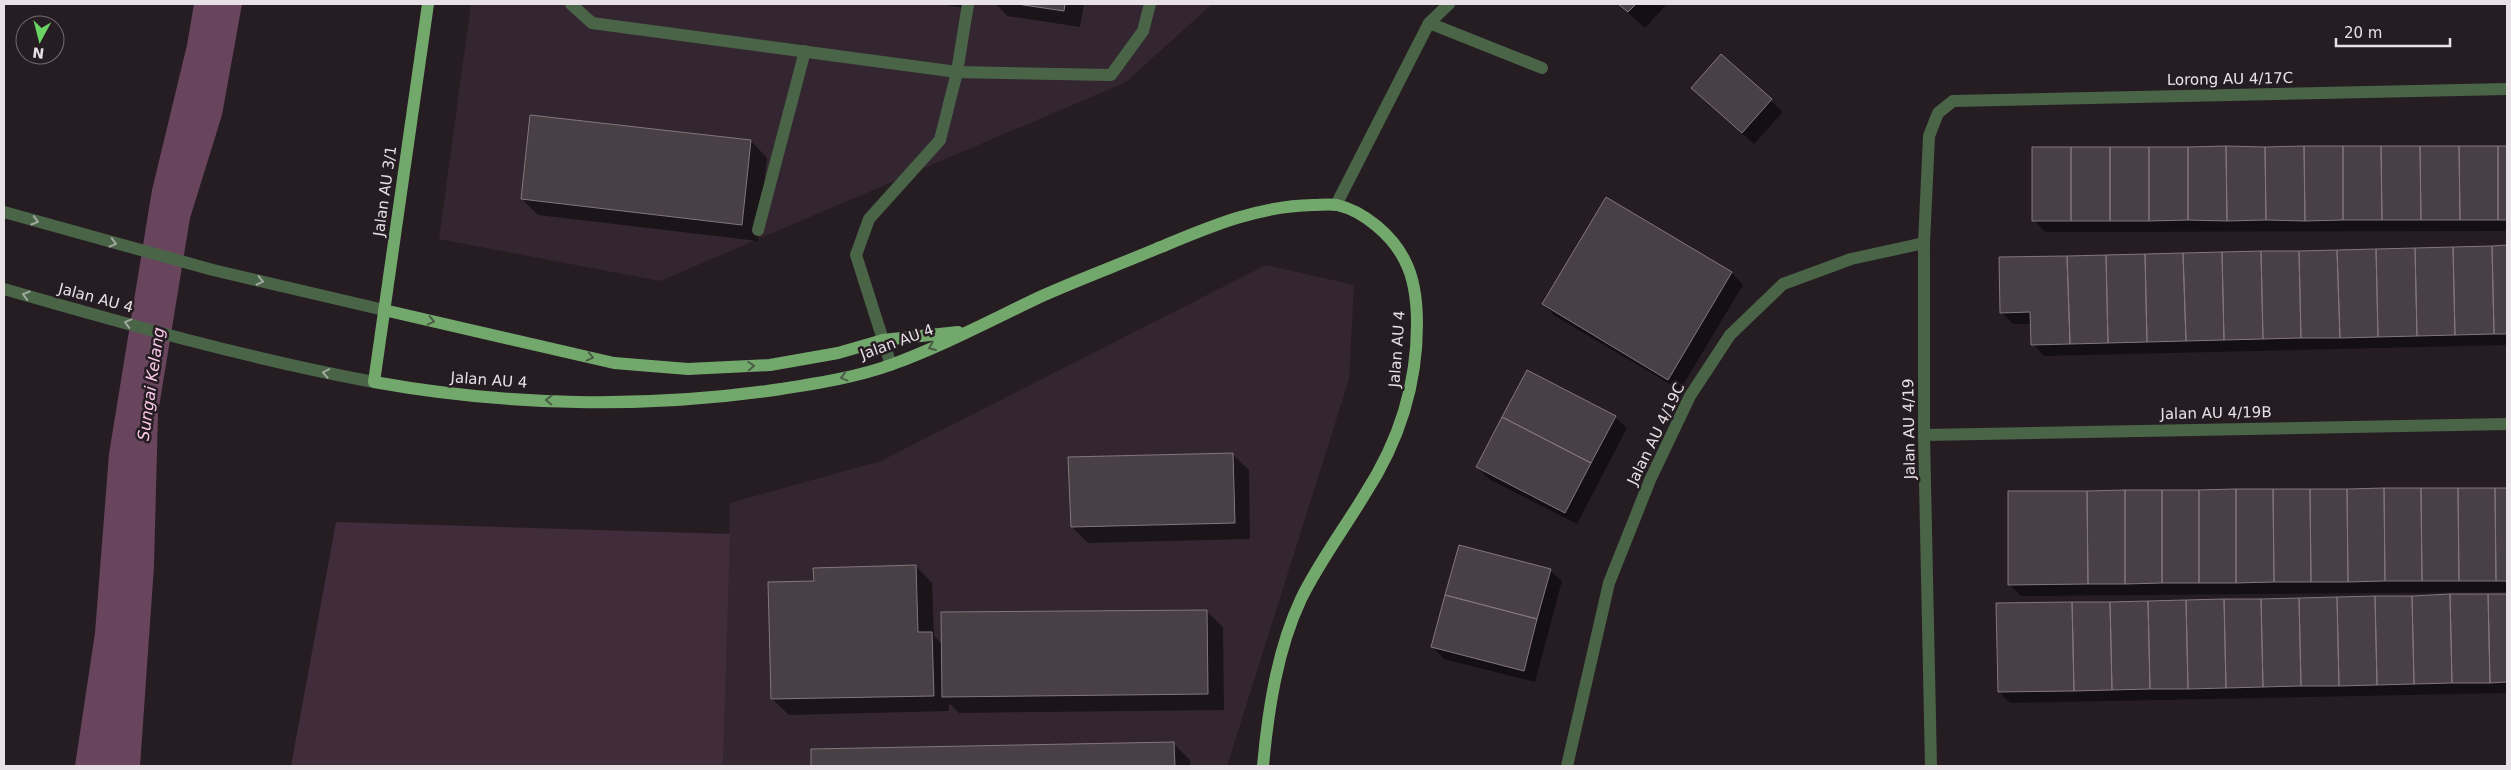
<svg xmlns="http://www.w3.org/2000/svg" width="2511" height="770" viewBox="0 0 2511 770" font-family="'DejaVu Sans',sans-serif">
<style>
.built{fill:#342630}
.green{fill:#402c3a}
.water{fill:#68455d}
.shadow{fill:#0007}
.building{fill:#494046;stroke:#81777d}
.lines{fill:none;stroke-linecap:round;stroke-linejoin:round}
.minor{stroke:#4a6448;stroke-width:12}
.major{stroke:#73a86d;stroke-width:12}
.oneway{stroke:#a1a99f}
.oneway2{stroke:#495c44}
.labels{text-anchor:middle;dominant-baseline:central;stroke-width:5;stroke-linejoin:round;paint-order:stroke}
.street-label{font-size:15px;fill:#e8e2e6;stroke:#261d23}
.water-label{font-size:16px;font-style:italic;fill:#fdcaec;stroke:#261d23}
</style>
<rect width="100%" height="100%" fill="#261d23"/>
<!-- built -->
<path class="built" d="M471 4H1212L1126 82 660 281 439 239Z
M1266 265 1354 285 1349 379 1227 766H723L730 503 881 461Z"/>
<!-- green -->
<path class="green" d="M336 522 730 534 723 766H291Z"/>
<!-- water -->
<path class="water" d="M194 4H242L222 115 190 218 158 413 154 566 140 766H75L95 633 109 454 152 190 187 45Z"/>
<!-- shadow -->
<path class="shadow" d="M938 4H973L972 9Z
M996 4H1084L1080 27 1007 16Z
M1618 4H1667L1645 28Z
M1721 56 1783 112 1754 144 1704 100Z
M751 141 767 158 758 241 538 215 522 199Z
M2507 147V231L2045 232 2034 220 2033 148Z
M1607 199 1732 273 1743 285 1680 390 1555 316 1543 304Z
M2507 246V345L2044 356 2033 344 2032 324H2013L2001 312 2000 259Z
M1615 417 1627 428 1577 524 1489 479 1477 467Z
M1232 454 1249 470 1250 539 1088 543 1072 527Z
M2507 489V592L2021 596 2009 584V492Z
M916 566 932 583 934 636 942 644 1206 611 1223 627 1224 710 959 713 949 703V711L789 715 772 699 815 582Z
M1550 570 1562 581 1535 682 1444 659 1433 647Z
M2507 595V693L2010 703 1999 692 1997 605Z
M1174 744 1190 760V766H812V750Z"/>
<!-- building -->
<path class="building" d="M1017 4H1065L1064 11Z
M1618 4H1636L1628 12Z
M1721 54 1772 99 1742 133 1691 88Z
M530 115 751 140 742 225 521 199Z
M2226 146 2227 221 2188 220V147Z
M2226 146 2265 147 2266 220 2227 221Z
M2304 146 2305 221 2266 220 2265 147Z
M2304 146H2343V220L2305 221Z
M2343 146H2381L2382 220H2343Z
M2381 146H2420L2421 220H2382Z
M2420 146H2459L2460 220H2421Z
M2459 146H2498V220H2460Z
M2498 146H2507V220H2498Z
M2032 147H2071V221H2032Z
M2071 147H2110V221H2071Z
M2110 147H2149V221H2110Z
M2149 147H2188V220L2149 221Z
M1606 197 1732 272 1668 380 1542 304Z
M2507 245V334H2494L2492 246Z
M2492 246 2494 334 2455 335 2453 247Z
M2453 247 2455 335 2417 336 2415 248Z
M2415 248 2417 336 2378 337 2376 249Z
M2376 249 2378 337 2340 338 2337 250Z
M2337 250 2340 338H2301L2299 251Z
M2261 251 2263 339 2224 340 2222 252Z
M2261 251H2299L2301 338 2263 339Z
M2222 252 2224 340 2186 341 2183 253Z
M2183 253 2186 341 2147 342 2145 254Z
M2145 254 2147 342 2108 343 2106 255Z
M2106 255 2108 343 2070 344 2067 256Z
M2067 256 2070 344 2031 345 2030 312 2000 313 1999 257Z
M1527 370 1616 416 1591 463 1502 417Z
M1502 417 1591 463 1565 513 1476 467Z
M1233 453 1235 523 1071 527 1068 457Z
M2384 488 2385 581 2348 582 2347 489Z
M2384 488H2421L2422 581H2385Z
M2421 488H2458L2459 581H2422Z
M2458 488H2495L2496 581H2459Z
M2495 488H2507V581H2496Z
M2236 489V583H2199V490Z
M2236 489H2273L2274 582 2236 583Z
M2273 489H2310L2311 582H2274Z
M2310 489H2347L2348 582H2311Z
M2125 490V584H2088L2087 491Z
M2125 490H2162V583L2125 584Z
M2162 490H2199V583H2162Z
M2008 491H2087L2088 584 2008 585Z
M1459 545 1551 569 1537 619 1445 595Z
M916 565 918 632H932L934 696 771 699 768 582 814 581 813 568Z
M2450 594 2452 683 2414 684 2412 596Z
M2450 594H2488L2490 683H2452Z
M2488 594H2507V682L2490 683Z
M1445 595 1537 619 1524 671 1431 647Z
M2375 596 2377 685 2339 686 2337 597Z
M2375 596H2412L2414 684 2377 685Z
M2337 597 2339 686H2301L2299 598Z
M2299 598 2301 686 2263 687 2261 599Z
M2224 599 2226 688 2188 689 2186 600Z
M2224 599H2261L2263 687 2226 688Z
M2186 600 2188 689H2150L2148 601Z
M2148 601 2150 689 2112 690 2110 602Z
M2072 602 2074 691 1998 692 1996 603Z
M2072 602H2110L2112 690 2074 691Z
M1207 610 1208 694 942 697 941 612Z
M1174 742 1175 766H811V749Z"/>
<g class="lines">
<!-- minor -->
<path class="minor" d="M571 4 592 23 957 72 968 4
M1429 23 1542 68
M1336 205 1429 23 1449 4
M4 212 213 270 384 310
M758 230 805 51
M4 289C126 324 249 359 374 382
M891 365 856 255 869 219 940 140 957 72 1111 75 1143 31 1150 4
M1924 435 2507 424
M1567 766 1609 583 1650 480 1690 396 1730 335 1783 284 1851 259 1924 243
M1931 766 1924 435V243L1929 136 1938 113 1953 101 2507 89"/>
<!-- major -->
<path class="major" d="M428 4 374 382C507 406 647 409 781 389 819 383 858 377 893 364 945 345 993 319 1042 296 1080 279 1118 265 1156 249 1207 228 1256 206 1313 205 1320 205 1329 204 1337 205 1364 211 1393 236 1405 261 1415 280 1417 303 1417 324 1417 386 1398 443 1365 494 1344 529 1319 562 1301 599 1277 650 1268 711 1263 766
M384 310 614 363 688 369 770 365 838 353 883 340 958 332"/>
</g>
<!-- one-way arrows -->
<defs><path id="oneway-chevron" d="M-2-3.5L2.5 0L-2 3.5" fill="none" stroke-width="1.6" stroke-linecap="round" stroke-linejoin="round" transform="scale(1.25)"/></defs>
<g class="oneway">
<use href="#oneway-chevron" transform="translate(35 221) rotate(16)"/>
<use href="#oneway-chevron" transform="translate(113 243) rotate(15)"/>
<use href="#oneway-chevron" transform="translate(260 281) rotate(13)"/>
<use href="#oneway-chevron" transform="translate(26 295) rotate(-164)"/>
<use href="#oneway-chevron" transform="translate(128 323) rotate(-165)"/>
<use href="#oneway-chevron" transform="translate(326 373) rotate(-169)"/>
</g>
<g class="oneway2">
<use href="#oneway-chevron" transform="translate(431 321) rotate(13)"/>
<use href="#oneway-chevron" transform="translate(932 347) rotate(157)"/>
<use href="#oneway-chevron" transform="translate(590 357) rotate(13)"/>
<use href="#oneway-chevron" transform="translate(751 366) rotate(-3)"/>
<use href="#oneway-chevron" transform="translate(844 377) rotate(165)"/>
<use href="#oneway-chevron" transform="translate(549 400) rotate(-179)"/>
</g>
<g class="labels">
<!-- street labels -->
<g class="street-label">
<text transform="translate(2230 79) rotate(-1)">Lorong AU 4/17C</text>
<text transform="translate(385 191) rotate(-82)">Jalan AU 3/1</text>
<text transform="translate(96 298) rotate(15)">Jalan AU 4</text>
<text transform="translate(897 342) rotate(-20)">Jalan AU 4</text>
<text transform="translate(1397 349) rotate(-86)">Jalan AU 4</text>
<text transform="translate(489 380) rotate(4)">Jalan AU 4</text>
<text transform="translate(2216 413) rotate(-1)">Jalan AU 4/19B</text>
<text transform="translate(1909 429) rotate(-91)">Jalan AU 4/19</text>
<text transform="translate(1656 434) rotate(-64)">Jalan AU 4/19C</text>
</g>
<!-- water labels -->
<g class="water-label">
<text transform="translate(151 384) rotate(-82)">Sungai Kelang</text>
</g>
</g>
<!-- border -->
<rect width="2511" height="770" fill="none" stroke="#e8e2e6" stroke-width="10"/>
<!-- north arrow -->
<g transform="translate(40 40) rotate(187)"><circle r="24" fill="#261d23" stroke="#746c71"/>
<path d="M0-4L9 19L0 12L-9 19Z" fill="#6bd363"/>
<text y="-8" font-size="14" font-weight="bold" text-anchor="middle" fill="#e8e2e6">N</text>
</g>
<!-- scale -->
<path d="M2336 38v8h114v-8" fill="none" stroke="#e8e2e6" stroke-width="2.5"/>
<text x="2344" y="38" font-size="15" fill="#e8e2e6" stroke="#261d23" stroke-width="4" paint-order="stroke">20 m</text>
</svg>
